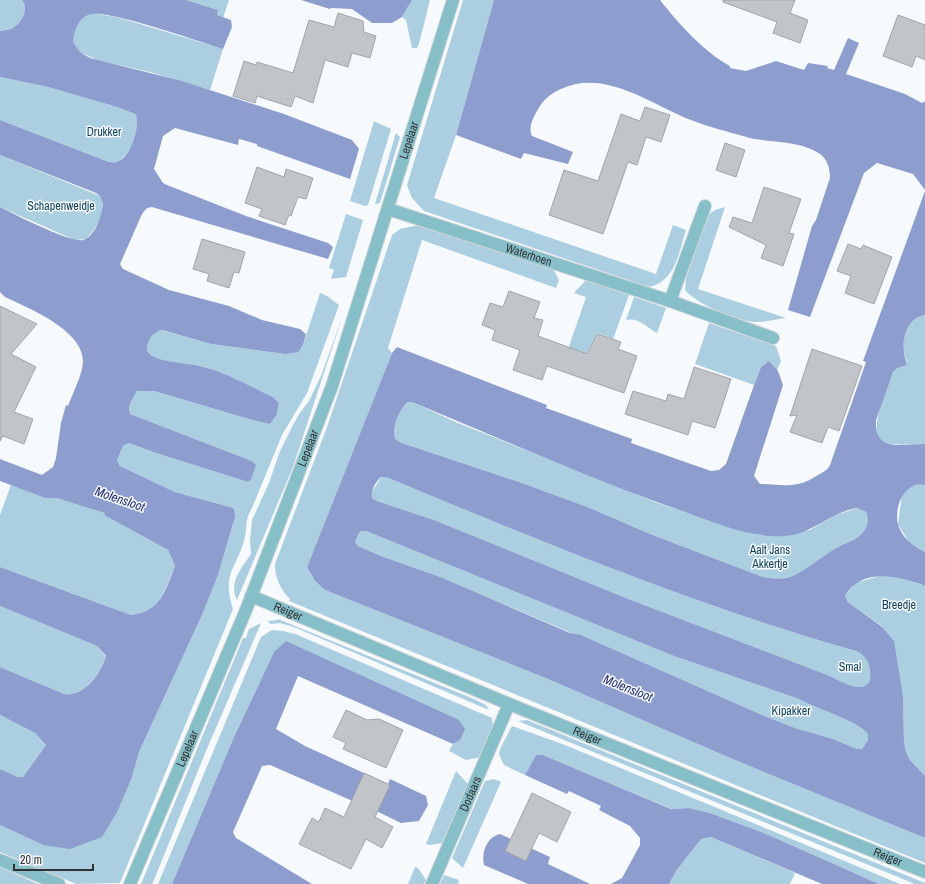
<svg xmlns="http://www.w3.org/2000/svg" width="925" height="884" viewBox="0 0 925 884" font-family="'Archivo Narrow',sans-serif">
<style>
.green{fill:#abcee0}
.water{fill:#8d9dcd;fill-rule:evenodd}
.building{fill:#c1c4c8;stroke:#a1a4a8}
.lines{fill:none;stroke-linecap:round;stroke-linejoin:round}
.minor-casing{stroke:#d2d6d9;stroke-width:14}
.minor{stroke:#87bfc9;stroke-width:12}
.labels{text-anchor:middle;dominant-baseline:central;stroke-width:3;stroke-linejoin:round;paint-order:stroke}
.park-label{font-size:12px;fill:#134459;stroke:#f6fafd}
.street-label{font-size:12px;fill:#303233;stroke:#f6fafd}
.water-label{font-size:13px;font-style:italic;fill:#25336e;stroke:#f6fafd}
</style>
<rect width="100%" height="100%" fill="#f6fafd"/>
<!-- green -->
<path class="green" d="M0 0H22C29 10 22 22 13 28 9 30 4 30 0 31Z
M186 0H229L223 18 217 15 218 10Z
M412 0H430L419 44 417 48H412L406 20 402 17Z
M463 0H494L456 135 434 198 656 274 673 225 686 230C679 252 675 282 649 287L424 211 412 198 407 185Z
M93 13 120 18 223 49 210 90 150 72 97 60 80 52 73 42C75 26 77 19 93 13Z
M0 77 48 87 117 107 135 114C143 127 130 155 118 162H109L0 120Z
M374 121 391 129 368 205 365 206 350 201Z
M396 133 400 137 380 203 375 204Z
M0 155 100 196C108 210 97 228 86 239L75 240 0 207Z
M725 207 698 289 786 318C777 319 767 322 758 322 741 323 696 304 685 290L686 278 708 215 715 210Z
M346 214 363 220 346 277 331 279 334 270 329 268Z
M419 225 553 269 559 280 556 288 422 240 388 348 392 353 307 567 315 581 325 590 548 679 730 758 925 838V863L289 601 290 599C280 589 275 578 275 564L327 427 392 235 400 229Z
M586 280 629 295 613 339 597 333 585 357 563 364 586 297 574 293Z
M320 293 327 296 339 305 307 393 282 435 252 508C244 521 248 528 244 541 235 571 222 574 233 609L120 883 76 884 0 852V825L43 845 132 777 139 752 202 615 218 575 233 524 230 507 175 492 120 466 117 460 123 446 129 443 156 453 248 482 251 480 252 461 130 414 129 406 135 394 137 391H154L242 417 277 414 279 403 273 397C249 386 224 371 199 366 185 362 155 363 147 351 147 341 151 333 161 330L211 344 285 354 303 345Z
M634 297 666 308 657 333C646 327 639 317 626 320Z
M343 315 293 467 237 600C228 582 242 568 251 554L250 541 252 520 269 483 280 451 291 429 299 414 309 401 321 376Z
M925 315V444C915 444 886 447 880 440 870 429 886 385 893 373 895 367 902 364 907 361 899 344 905 319 925 315Z
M709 323 776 346 781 361 777 370 769 361 761 367 754 385 695 364Z
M408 402H412L458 423 655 502 726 526 760 535 810 530 834 516 857 508 866 512C869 519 868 527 863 532 857 540 848 542 840 546 824 554 809 570 790 577 781 580 772 578 763 577L650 534 590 508 522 483 402 443 396 440C390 431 400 407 408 402Z
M381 477H386C540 541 696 606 856 651 869 657 871 668 870 681 861 695 841 681 830 676L631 600 434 520 377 501 372 498V492Z
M921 484 925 485V552L909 542 898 524 902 495 909 487Z
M11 485 45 498H57L87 506 105 513 104 515 168 550 175 566C165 590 160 612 131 615L0 567V515Z
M361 531H366L674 656 799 699C816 709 857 720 868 734V740L862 749H857L833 739 795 728 762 715 581 635 574 634 443 578 381 556 358 546 355 542 359 533Z
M880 576H897L925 586V776L910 760 906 752 904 742 903 697 899 679 882 626 848 602 845 596 855 583Z
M0 606 97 646 106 657C100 674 84 697 64 694L0 667Z
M278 619 474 699 486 705 489 710 294 627 280 623 270 624 268 621 277 620Z
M261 623 206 751 154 880 152 884H141L243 638H246L249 629Z
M272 630 283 631 295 634 492 718 493 726 481 757 466 760 449 751 453 744 460 740 274 652 234 737 172 884H158L261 637Z
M0 715 35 733 46 745 23 777H18L0 769Z
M527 720 925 883V884H915L518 721Z
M512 726 565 745 900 884H879L764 833 710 813 689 808 672 809 543 755H536L525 775 504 765 499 754 500 749Z
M456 771 468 784 442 843 430 845 426 844Z
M494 779 501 782 463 868 452 858 485 781Z
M711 837 795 873 790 884H669L676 871 701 839Z
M415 867 418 868 426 880 424 884H408Z
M0 868H2L38 884H0Z
M444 875 459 880 458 884H440Z"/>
<!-- water -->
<path class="water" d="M22 0H186L218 10 217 15 231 20 232 27 223 49C201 42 109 10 92 14 78 17 75 29 73 42L80 52 90 58 182 81 284 114 352 140 359 149 350 179 257 146V144L239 139 238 145 175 128 163 136 154 169 163 183 167 185 246 216 328 243 333 247 328 259 152 207 147 208 142 214 120 264 123 269 169 290 229 306 262 320 300 329 306 334 303 345 298 352 285 354 211 344 162 330C151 333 147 341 147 351 155 363 185 362 199 366 224 371 249 386 273 397L279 403 277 414 270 424 242 417 154 391H137L135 394 129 406 130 414 252 461 256 465 251 480 248 482 156 453 129 443 123 446 117 460 120 466 175 492 230 507 234 509 235 517 218 575 202 615 139 752 132 777 117 812 102 837 70 849 43 845 0 825V769L18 777H23L46 745 35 733 0 715V667L64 694C84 697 101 674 106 656L97 646 0 606V567L131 615C160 612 166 590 175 566L168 550 104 515 105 513 57 498H45L0 481V459L42 475 53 467 56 458 61 423 66 405 68 406C73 392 82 376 83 362 84 330 28 308 5 297L0 292V207C14 214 70 243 83 240 95 237 102 215 103 204L100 196 96 193 0 155V120L109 162C112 162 116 163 119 161 130 157 142 124 135 114L117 107 48 87 0 77V31C4 30 9 30 13 28 22 22 29 10 22 0Z
M301 0H412L402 17 392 23H372L352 9 331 8 330 9Z
M494 0H660C677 22 705 53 730 66V68L746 71 776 61 804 70 808 63 828 66 827 68 834 70 848 38 859 43 846 74 905 94 922 103 925 101V190L913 174 877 163 864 173 810 317 788 310 812 226 816 220 830 178C830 168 827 159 820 154 798 139 767 144 743 136 726 131 708 127 691 120 652 105 605 68 561 89 552 93 545 98 540 106 535 114 527 127 532 136L573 152 568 164 524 153 521 159 456 135Z
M925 191V315C908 318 902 336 904 352 904 357 907 360 906 365L897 368 893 372 876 420C874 453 902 444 925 444V485C904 480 892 510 899 527 904 540 913 545 925 552V586C899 576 862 567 845 596L848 602 881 626 894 641 903 697 904 742 906 752 910 760 925 776V838L730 758 548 679 325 590 315 581 307 567 392 353 397 347 547 405 546 408 632 439 631 443 711 471 719 470 726 464 753 388 761 367 769 361 778 371 783 385 754 476 760 484C784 485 797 489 818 475 823 472 828 470 830 465L866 362 863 361ZM408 402H412C502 439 592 480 685 512 716 523 750 538 784 536 811 535 831 512 857 508L866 512C869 519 868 527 863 532 857 540 848 542 840 546 824 554 808 570 790 577 781 580 772 578 763 577L650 534 590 508 522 483 402 443 396 440C390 431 400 407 408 402ZM381 477H386C540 541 696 606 856 651 869 657 871 668 870 681 861 695 841 681 830 676L631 600 434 520 377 501 372 498C371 491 375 482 381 477ZM361 531H366L674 656 799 699C816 709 857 720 868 734V740L862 749H857L833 739 795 728 762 715 581 635 570 633 443 578 381 556 358 546 355 542 359 533Z
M286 641 459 720 465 729 460 740 453 744 298 676 276 729 305 746 388 784 390 779 426 796 428 805 419 821 401 823 356 801 355 802 270 765 262 766 233 832 236 838 312 884H172L234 737 274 652Z
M536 755H543L671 809 689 808 710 813 764 833 879 884H822L711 837 701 839 676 871 669 884H606H611L622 878 640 845V838L630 826 599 810 601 806 569 791 567 794 525 775Z
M500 834 550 857 548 864 590 884H528L484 865C481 852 487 837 500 834Z"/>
<!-- building -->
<path class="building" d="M723 0H795L790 13 808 20 800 43 773 33 777 22 723 2Z
M338 13 363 21 364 32 376 36 370 58 352 53 348 67 325 60 313 103 295 96 291 107 257 96 255 103 233 96 244 61 256 65 257 62 293 73 309 20 334 27Z
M898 15 925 25V60L916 56 912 67 883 56Z
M645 107 670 115 661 142 646 137 637 165 628 162 603 234 549 215 564 170 598 181 621 114 640 121Z
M725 143 745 150 736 177 716 170Z
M257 167 284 177 286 169 313 178 306 199 298 197 291 216 289 215 285 225 259 216 262 209 245 203Z
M764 187 801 199 789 233 794 234 783 266 761 258 766 245 729 227 733 217 752 223Z
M202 239 245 252 239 273 234 272 229 288 207 281 209 274 193 269Z
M848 244 861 249 863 245 892 257 874 304 845 293 851 276 837 271Z
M509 291 540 302 534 318 543 320 538 336 587 354 597 334 621 342 618 349 637 356 624 393 547 366 542 380 513 370 520 350 492 340 495 330 482 325 490 303 503 307Z
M0 306 37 324 11 354 36 367 14 412 33 419 24 444 3 436 0 441Z
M812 349 862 366 839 431 828 427 822 443 790 432 797 415 790 416Z
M694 367 731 379 715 428 692 421 688 435 625 414 633 391 666 401 668 394 684 399Z
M346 710 367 720 379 719 403 730 386 768 343 749 346 743 333 737Z
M364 773 390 785 375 817 393 827 382 848 366 839 351 869 299 844 312 818 319 822 325 808 344 817Z
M532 793 571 812 557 842 539 833 526 861 505 851Z"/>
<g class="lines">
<!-- minor casing -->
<g class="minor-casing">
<g id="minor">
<path id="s1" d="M388 209 670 301 773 338"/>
<path d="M670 301 705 206"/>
<path id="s2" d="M251 596 509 704 925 872"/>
<path d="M0 860 59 884"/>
<path id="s3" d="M130 884 246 610 332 386 453 0"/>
<path id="s4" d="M432 884 509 704"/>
</g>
</g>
<!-- minor -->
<use href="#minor" class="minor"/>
</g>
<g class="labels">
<!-- park labels -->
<g class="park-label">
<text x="104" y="132">Drukker</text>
<text x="61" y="206">Schapenweidje</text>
<text x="770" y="550">Aalt Jans<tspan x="770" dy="14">Akkertje</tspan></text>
<text x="899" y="605">Breedje</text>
<text x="850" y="667">Smal</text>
<text x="791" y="711">Kipakker</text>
</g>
<!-- street labels -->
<g class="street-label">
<text stroke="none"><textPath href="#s3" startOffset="795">Lepelaar</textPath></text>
<text stroke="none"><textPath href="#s1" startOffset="148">Waterhoen</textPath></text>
<text stroke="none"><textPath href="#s3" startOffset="471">Lepelaar</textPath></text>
<text stroke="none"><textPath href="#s2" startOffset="40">Reiger</textPath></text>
<text stroke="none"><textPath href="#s2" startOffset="364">Reiger</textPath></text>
<text stroke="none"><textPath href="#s3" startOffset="147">Lepelaar</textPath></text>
<text stroke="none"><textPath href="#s4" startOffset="98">Dodaars</textPath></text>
<text stroke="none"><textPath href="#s2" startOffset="688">Reiger</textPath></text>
</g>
<!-- water labels -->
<g class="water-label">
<text transform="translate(120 499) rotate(19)">Molensloot</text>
<text transform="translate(628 688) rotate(22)">Molensloot</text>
</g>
</g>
<!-- scale -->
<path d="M14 864v6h79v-6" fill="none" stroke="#303233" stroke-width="2"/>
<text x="20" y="864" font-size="12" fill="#303233" stroke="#f6fafd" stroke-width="3" paint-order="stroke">20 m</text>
</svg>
